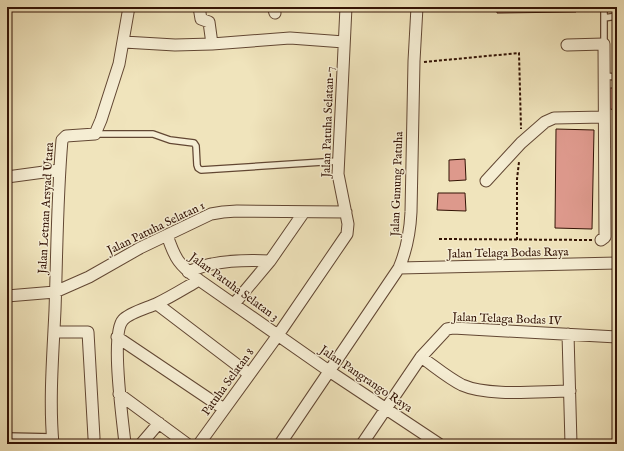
<svg xmlns="http://www.w3.org/2000/svg" width="624" height="451" viewBox="0 0 624 451" font-family="'IM FELL English',serif">
<style>
.building{fill:#dd998c;stroke:#331305}
.lines{fill:none;stroke-linecap:round;stroke-linejoin:round}
.lane-casing{stroke:#624733;stroke-width:8}
.street-casing{stroke:#624733;stroke-width:13}
.path{stroke:#331305;stroke-width:2;stroke-dasharray:3 2;stroke-linecap:butt}
.lane{stroke:#f5edd3;stroke-width:5.5}
.street{stroke:#f5edd3;stroke-width:11}
.labels{text-anchor:middle;dominant-baseline:central;stroke-width:3;stroke-linejoin:round;paint-order:stroke}
.street-label{font-size:12px;fill:#331305;stroke:#f5edd3}
</style>
<rect width="100%" height="100%" fill="#f0e4bc"/>
<filter id="stains"><feTurbulence type="fractalNoise" baseFrequency=".005" numOctaves="4"/><feColorMatrix values="0 0 0 0 .2 0 0 0 0 .09 0 0 0 0 .02 0 0 0 .5 -.17"/></filter>
<radialGradient id="worn" r=".72"><stop offset=".6" stop-color="#630" stop-opacity="0"/><stop offset="1" stop-color="#630" stop-opacity=".3"/></radialGradient>
<!-- building -->
<path class="building" d="M465 7H490V9H465Z
M497 7H576V12L497 13Z
M614 25H617V71H614Z
M610 88H617V110L610 109Z
M556 129 594 130 592 229 555 228Z
M465 159 466 180 449 181V160Z
M438 193H465L466 211 437 210Z"/>
<g class="lines">
<!-- lane casing -->
<g class="lane-casing">
<path id="lane" d="M604 18 617 16
M604 44V7
M604 76 617 77
M95 134H153L170 140 194 143 196 146 197 165 198 168 201 170 338 161
M7 436 53 437"/>
</g>
<!-- street casing -->
<g class="street-casing">
<path id="street" d="M199 7 201 19 209 22 212 44
M273 7 275 13
M124 42 175 45 212 44 290 38 344 42
M567 45 604 44 605 237 601 240
M7 177 59 170
M486 181 521 143 545 122 554 118 604 117
M167 235C175 259 179 265 199 280L329 371 439 444
M399 268 617 263
M188 272C196 269 204 265 212 264 232 260 251 260 270 261
M7 296 55 292 89 277 140 248 211 214 223 212 237 211 346 212
M157 304 249 374
M234 304 270 261 304 212
M54 332H88L94 438
M568 334 571 444
M117 337 224 409
M421 357C434 366 448 378 462 385 489 397 540 391 570 391
M119 394 187 444
M53 444C49 400 53 354 55 310 57 253 57 197 62 140L66 136 95 134 101 120 119 64 129 7
M125 444C123 422 110 334 123 320 129 313 147 308 156 304 171 297 185 288 199 280
M141 444 159 423
M199 444 278 335 347 234 348 224 338 174 346 7
M280 444 399 268C407 249 410 233 411 212L414 61 417 7
M362 444 421 357 447 329 453 328 617 337"/>
</g>
<!-- path -->
<path class="path" d="M424 62 519 53 521 129
M439 239 592 240
M517 240V179L519 162"/>
<!-- lane -->
<use href="#lane" class="lane"/>
<!-- street -->
<use href="#street" class="street"/>
</g>
<g class="labels">
<!-- street labels -->
<g class="street-label">
<text transform="translate(328 122) rotate(-88)">Jalan Patuha Selatan-7</text>
<text transform="translate(397 184) rotate(-88)">Jalan Gunung Patuha</text>
<text transform="translate(46 208) rotate(-87)">Jalan Letnan Arsyad Utara</text>
<text transform="translate(156 228) rotate(-26)">Jalan Patuha Selatan 1</text>
<text transform="translate(508 253) rotate(-1)">Jalan Telaga Bodas Raya</text>
<text transform="translate(234 287) rotate(36)">Jalan Patuha Selatan 3</text>
<text transform="translate(507 319) rotate(2)">Jalan Telaga Bodas IV</text>
<text transform="translate(366 379) rotate(34)">Jalan Pangrango Raya</text>
<text transform="translate(228 382) rotate(-54)">Patuha Selatan 8</text>
</g>
</g>
<!-- margin -->
<rect width="624" height="451" fill="none" stroke="#f0e4bc" stroke-width="24"/>
<rect x="8" y="8" width="608" height="435" fill="none" stroke="#331305" stroke-width="2"/>
<rect x="12" y="12" width="600" height="427" fill="none" stroke="#331305"/>
<rect width="100%" height="100%" filter="url(#stains)"/>
<rect width="100%" height="100%" fill="url(#worn)"/>
</svg>
